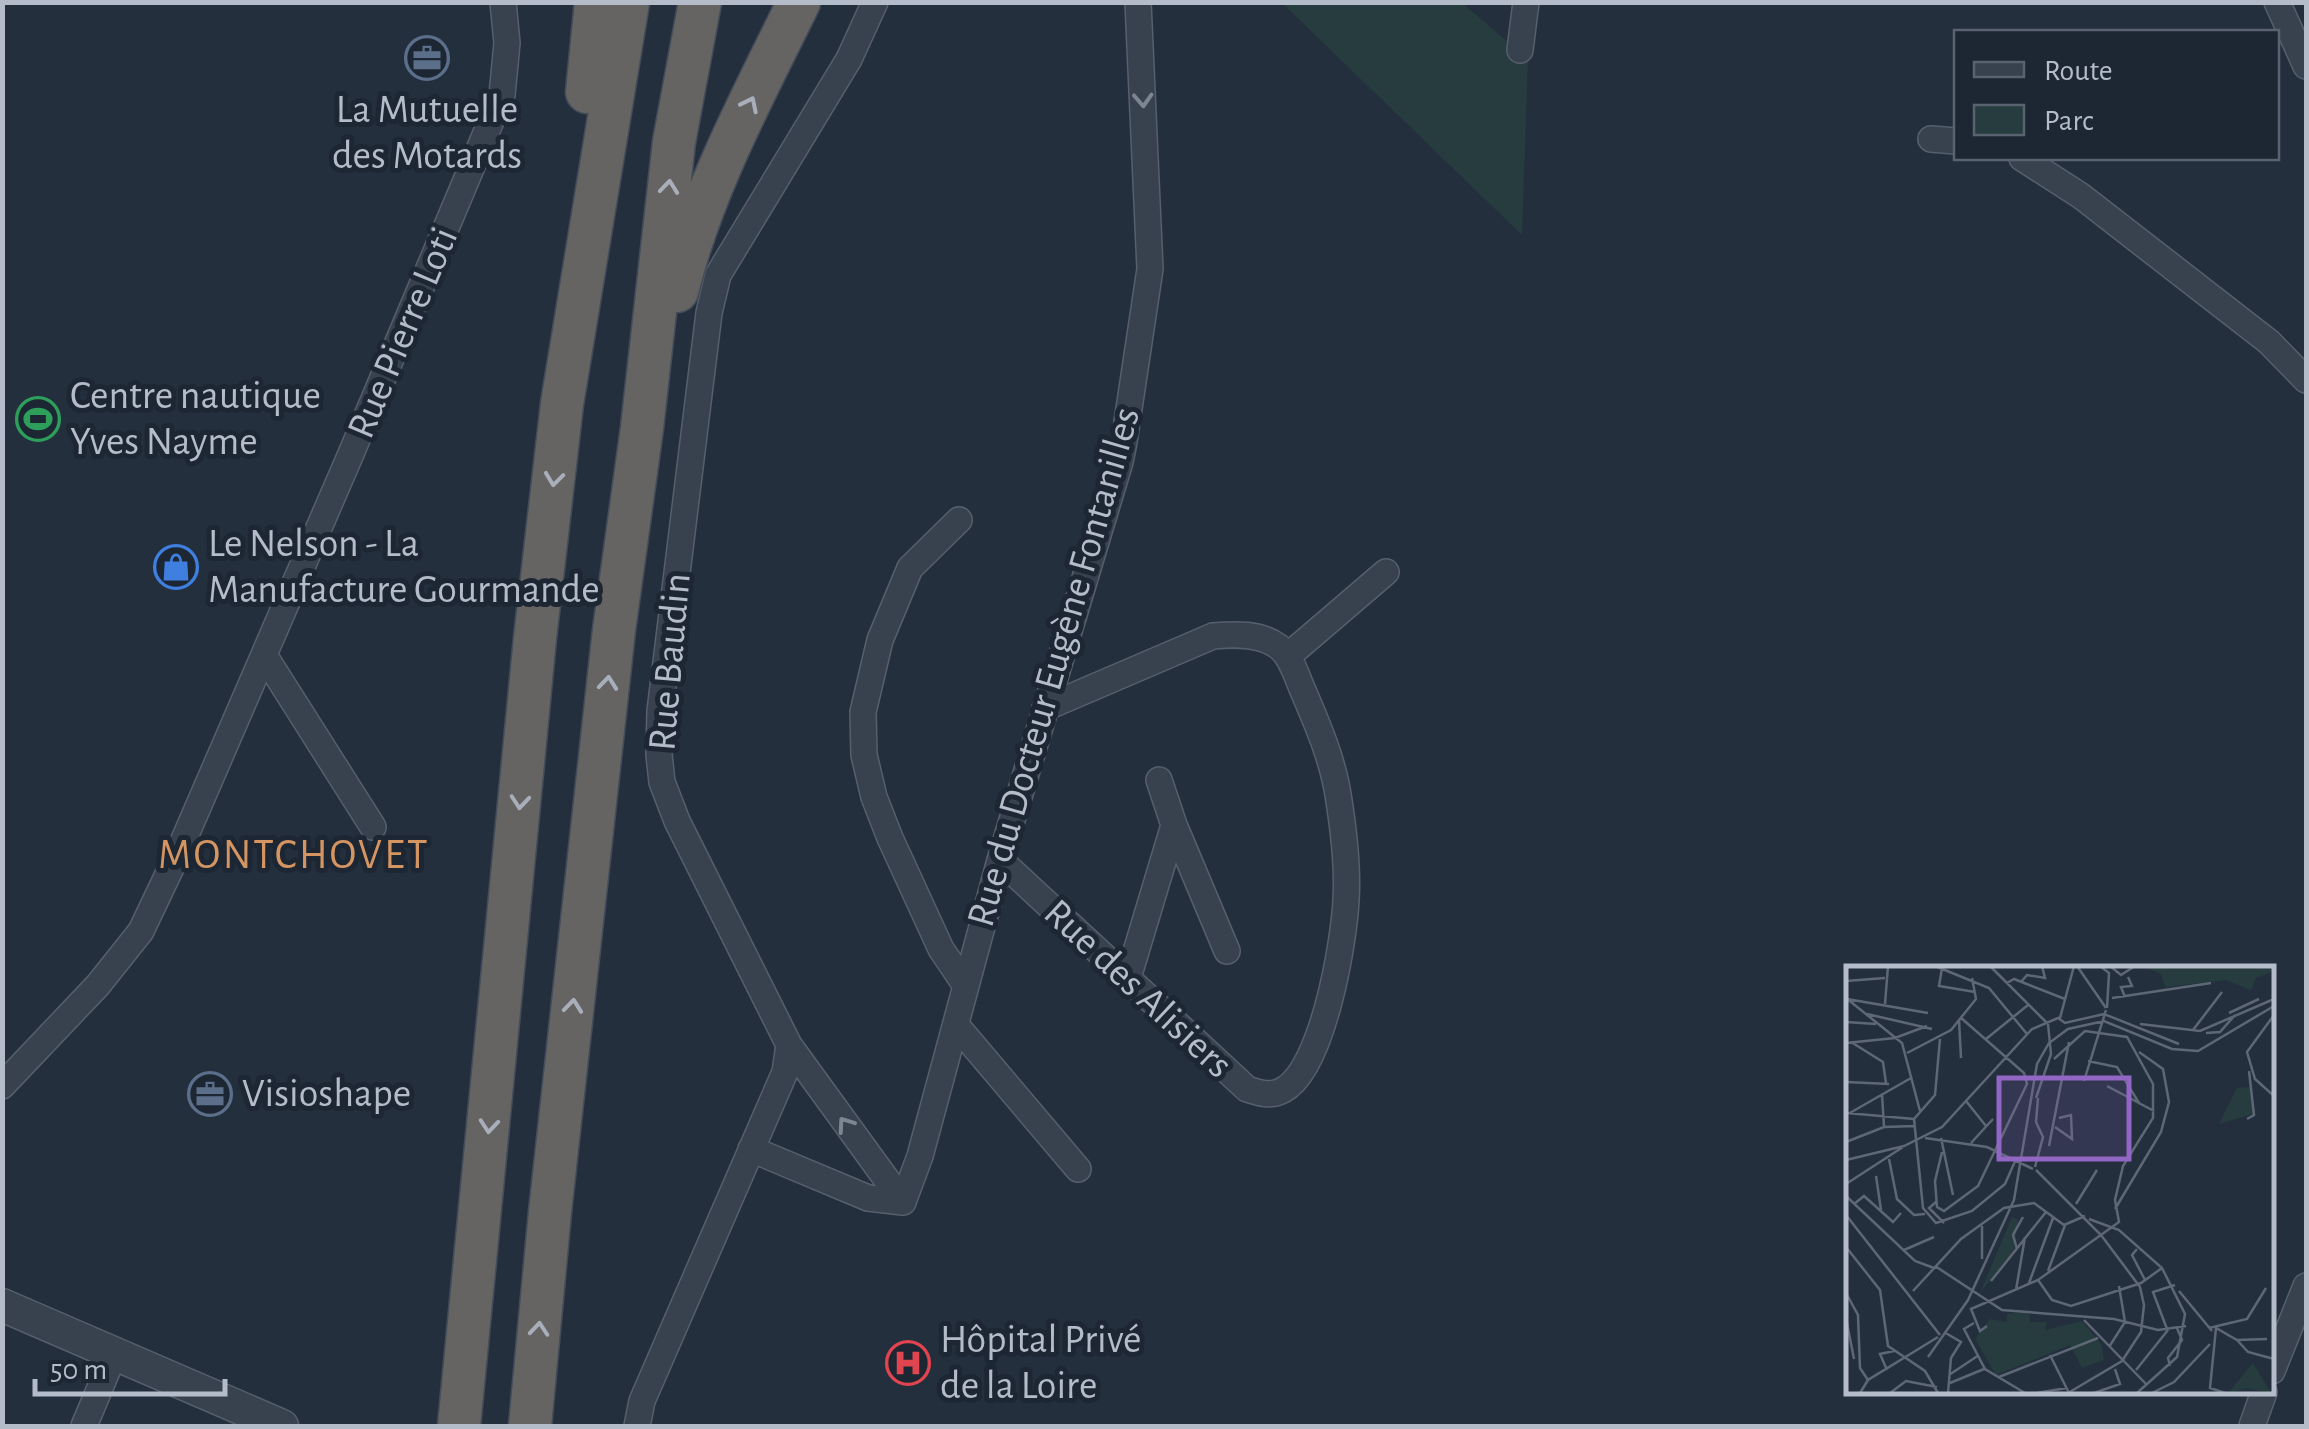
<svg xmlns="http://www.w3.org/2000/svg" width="2309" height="1429" viewBox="0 0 2309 1429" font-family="'Alegreya Sans',sans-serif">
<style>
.green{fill:#263c3f}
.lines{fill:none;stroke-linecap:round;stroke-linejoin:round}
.minor-casing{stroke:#565f6c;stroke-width:28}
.tertiary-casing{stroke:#565f6c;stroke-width:35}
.trunk-casing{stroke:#434c59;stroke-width:45}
.minor{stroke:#38414e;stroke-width:25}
.tertiary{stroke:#38414e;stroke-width:32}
.trunk{stroke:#656462;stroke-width:42}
.oneway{stroke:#7c8592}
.oneway2{stroke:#a8afba}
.labels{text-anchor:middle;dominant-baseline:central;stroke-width:10;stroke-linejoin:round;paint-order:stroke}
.poi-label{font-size:40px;fill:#b4bcc9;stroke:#1d2633;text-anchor:start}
.street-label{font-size:40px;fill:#b4bcc9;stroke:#1d2633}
.neighbourhood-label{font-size:42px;letter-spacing:2.5px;fill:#d59563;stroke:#1d2633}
.inset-road{fill:none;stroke:#5e6776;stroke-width:2.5}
.view{fill:#9266c3;fill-opacity:0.15;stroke:#9266c3;stroke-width:5}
.inset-edge{fill:none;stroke:#b4bcc9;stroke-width:5}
</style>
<rect width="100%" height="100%" fill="#242f3e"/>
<!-- green -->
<path class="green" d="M1282 3H1462L1528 59 1522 235Z"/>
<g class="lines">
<!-- minor casing -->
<g class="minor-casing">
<path id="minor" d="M2277 2 2306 66
M1520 50 1526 2
M1931 139 1956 141
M2022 158 2081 196 2269 342 2306 380
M959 520 910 568 880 640 863 712 864 755 874 797 890 838 941 949 966 986
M264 655 373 827
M1288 656 1386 572
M1174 825 1227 951
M1000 860 1247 1089C1259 1093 1271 1097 1283 1090 1323 1069 1344 942 1346 900 1348 868 1344 833 1339 801 1334 763 1319 728 1304 693 1297 678 1292 657 1279 647 1261 633 1234 634 1213 636L1045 708
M1128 978 1174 825 1159 780
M956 1025 1078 1169
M789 1045 903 1202
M2 1086 98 985 141 931 179 851 350 456 502 95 507 43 503 2
M751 1149 868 1198 903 1202
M903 1202 920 1156 1000 860 1120 462 1124 442 1150 269 1138 2
M2272 1371 2306 1286
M84 1426 115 1352
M637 1426 642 1401 785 1072 789 1045 677 821 662 782 659 755 660 711 709 313 718 275 849 59 875 2
M2252 1426 2264 1392"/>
</g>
<!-- tertiary casing -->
<g class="tertiary-casing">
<path id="tertiary" d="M2 1305 282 1426"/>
</g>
<!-- trunk casing -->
<g class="trunk-casing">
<path id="trunk" d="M587 92 596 2
M677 291C702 190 753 96 799 2
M459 1426 535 638 562 404 628 2
M530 1426 550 1212 614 630 642 428 674 142 700 2"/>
</g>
<!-- minor -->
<use href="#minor" class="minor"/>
<!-- tertiary -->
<use href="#tertiary" class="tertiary"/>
<!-- trunk -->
<use href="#trunk" class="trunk"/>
</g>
<!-- one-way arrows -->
<defs><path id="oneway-chevron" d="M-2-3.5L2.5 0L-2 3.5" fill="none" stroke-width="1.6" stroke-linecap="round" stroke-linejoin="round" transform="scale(2.5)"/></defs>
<g class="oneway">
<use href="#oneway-chevron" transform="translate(1143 100) rotate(87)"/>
<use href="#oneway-chevron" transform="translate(845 1124) rotate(-125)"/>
</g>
<g class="oneway2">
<use href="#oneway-chevron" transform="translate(750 104) rotate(-64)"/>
<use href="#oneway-chevron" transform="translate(669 187) rotate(-84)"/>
<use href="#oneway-chevron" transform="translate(554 479) rotate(97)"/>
<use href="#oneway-chevron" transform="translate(608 683) rotate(-84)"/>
<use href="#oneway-chevron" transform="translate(520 802) rotate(95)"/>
<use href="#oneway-chevron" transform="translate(573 1006) rotate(-84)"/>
<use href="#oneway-chevron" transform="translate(489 1126) rotate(95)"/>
<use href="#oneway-chevron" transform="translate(539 1329) rotate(-85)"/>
</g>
<!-- icons -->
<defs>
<g id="office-ring" transform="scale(2.25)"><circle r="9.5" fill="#1d2633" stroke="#5c6f8a" stroke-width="1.5"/><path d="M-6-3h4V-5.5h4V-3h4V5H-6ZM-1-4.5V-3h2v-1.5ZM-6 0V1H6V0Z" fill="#5c6f8a"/></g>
<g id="stadium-ring" transform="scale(2.25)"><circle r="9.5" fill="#1d2633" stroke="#2e9e5b" stroke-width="1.5"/><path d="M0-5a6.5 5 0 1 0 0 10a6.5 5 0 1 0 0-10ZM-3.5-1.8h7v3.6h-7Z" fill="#2e9e5b"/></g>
<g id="shop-ring" transform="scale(2.25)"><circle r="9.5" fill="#1d2633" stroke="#3f7fe0" stroke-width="1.5"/><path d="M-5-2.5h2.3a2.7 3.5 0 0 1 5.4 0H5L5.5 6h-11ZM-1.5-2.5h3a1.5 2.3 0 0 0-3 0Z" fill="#3f7fe0"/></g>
<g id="hospital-ring" transform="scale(2.25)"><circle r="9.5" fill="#1d2633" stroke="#e0444e" stroke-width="1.5"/><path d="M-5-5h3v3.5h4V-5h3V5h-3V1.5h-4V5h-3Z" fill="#e0444e"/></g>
</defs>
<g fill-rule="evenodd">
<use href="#office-ring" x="427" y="58"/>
<use href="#stadium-ring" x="38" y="419"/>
<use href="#shop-ring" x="176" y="567"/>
<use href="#office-ring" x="210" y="1094"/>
<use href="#hospital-ring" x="908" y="1363"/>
</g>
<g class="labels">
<!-- poi labels -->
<g class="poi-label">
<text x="427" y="110" text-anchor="middle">La Mutuelle<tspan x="427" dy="46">des Motards</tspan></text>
<text x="70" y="396">Centre nautique<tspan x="70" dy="46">Yves Nayme</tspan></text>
<text x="208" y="544">Le Nelson - La<tspan x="208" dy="46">Manufacture Gourmande</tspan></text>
<text x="242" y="1094">Visioshape</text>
<text x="940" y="1340">Hôpital Privé<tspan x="940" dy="46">de la Loire</tspan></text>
</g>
<!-- street labels -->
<g class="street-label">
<text transform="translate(403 333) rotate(-67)">Rue Pierre Loti</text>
<text transform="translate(670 662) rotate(-85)">Rue Baudin</text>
<text transform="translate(1054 667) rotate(-74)">Rue du Docteur Eugène Fontanilles</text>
<text transform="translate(1138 989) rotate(43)">Rue des Alisiers</text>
</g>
<!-- neighbourhood labels -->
<g class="neighbourhood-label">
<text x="294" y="855">MONTCHOVET</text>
</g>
</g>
<!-- overview -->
<g transform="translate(1846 966)">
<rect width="428" height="428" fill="#242f3e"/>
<path d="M407 397 425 427 401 422 382 427Z" fill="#263c3f"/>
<path d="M404 121 407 148 373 158 391 122Z" fill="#263c3f"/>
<path d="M292 0H427L428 5 410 12 405 24 380 14 319 21 314 7ZM166 251 172 254 168 284 134 327ZM183 345 184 356H201L199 364 236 355 255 378 258 394 236 402 224 379 150 409 129 373 144 353 161 356V348Z" fill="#263c3f"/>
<path class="inset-road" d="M89 0 143 22 181 68M144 0 201 57M231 0 260 42M254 0 263 7 261 42M264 0 275 9 289 0M96 2 93 20 129 26M0 15 39 12M175 16 181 9 199 12 196 0M161 17 168 13 219 33M279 31 275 21 286 20 282 11M0 32 56 77 74 145M266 32 365 17M1 33 82 47M39 38 42 0M383 47 413 33M21 48 86 63M428 49 401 86 409 113 428 130M214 52 228 0M113 54 115 92M0 56 30 58M294 58 354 65 428 33M347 64 376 26M360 67 374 66 389 49M140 73 182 39M5 76 37 96 40 117M0 77 49 72 81 60M61 87 105 64 130 33 126 12M242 95 271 101 293 137 308 145M238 115 260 44M0 116 43 118M261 120 293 137M36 128 38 161M190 132 205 88 202 58M120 135 140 160M1 147 68 153M2 148 65 112M68 153 77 242 90 257 126 245 159 218 170 193M68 153 89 129 94 73M401 153 408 149 403 105M209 161 226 173 225 149 213 152M79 172 141 181 187 203M95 172 107 229M0 176 38 161 69 160M125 177 147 153M203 180 223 76M96 186 89 215 91 241 98 245 132 220 181 118 178 107 114 51M43 193 51 233 68 249 79 248M0 194 58 180 96 161 186 63 212 52 219 57 258 48 333 78M189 201 197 171 190 156 192 132M190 204 255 269 294 321 298 339 295 366 276 395 222 427M30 210 35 244M0 218 57 181M0 230 69 295 88 302M90 236 83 242 98 257M8 238 18 230 47 256 55 247M230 238 251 204M269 243 315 166 323 136 317 103 293 86M0 249 94 369M243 253 273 264 316 302 339 348 331 391 291 427M136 260V293M0 281 34 324 42 380 79 405 92 427M171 283 167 269 177 251M291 283 286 289 299 314M58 284 88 271M89 300 156 344 268 353 312 364 340 360M202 305 219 259M192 314 206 334 225 340 295 317 316 302M145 315 200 246M183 317 207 252M170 324 179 271M67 325 115 273 158 242 188 237 218 259 239 250M333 325 366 365M0 327 12 349 14 402 22 414M0 352 8 393M238 354 301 419M128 357 118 363 139 403 179 427M141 360 134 365 125 343 192 314 273 256 269 234 277 200 307 152V118L281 71 239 65 208 93M363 362 401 353 420 322M321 363 307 326 329 319M98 366 115 376 105 392 102 427M391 374 402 386 428 393M263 381 279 356 273 320M204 389 223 427M82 391 122 334 168 234 191 98 203 77 222 63 258 55 326 83 352 85 428 40M324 400 322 392 336 374 331 362M41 404 34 388 48 385M290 404 322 364M103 409 133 389M153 411 252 372M104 417 138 403M14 427 22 414 92 371M44 427 60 415 91 421M190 427 221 422M248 427 274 418 269 403M306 427 328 416 364 378M379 427 364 422 370 362 391 374 421 373"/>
<path class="view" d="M153 112H283V193H153Z"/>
<rect width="428" height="428" class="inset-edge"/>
</g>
<!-- border -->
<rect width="2309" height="1429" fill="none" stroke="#b4bcc9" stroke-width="10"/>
<!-- legend -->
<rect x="1954" y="30" width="325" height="130" fill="#1d2633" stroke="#59626f" stroke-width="2.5"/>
<rect x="1974" y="62" width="50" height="15" fill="#38414e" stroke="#59626f" stroke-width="2.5"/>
<text x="2044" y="80" font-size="30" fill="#b4bcc9">Route</text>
<rect x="1974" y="105" width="50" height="30" fill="#263c3f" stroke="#59626f" stroke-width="2.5"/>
<text x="2044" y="130" font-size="30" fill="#b4bcc9">Parc</text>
<!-- scale -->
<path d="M35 1379v15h190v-15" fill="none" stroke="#b4bcc9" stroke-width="5"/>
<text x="50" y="1379" font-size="30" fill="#b4bcc9" stroke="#1d2633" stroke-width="8" paint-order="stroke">50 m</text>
</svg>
